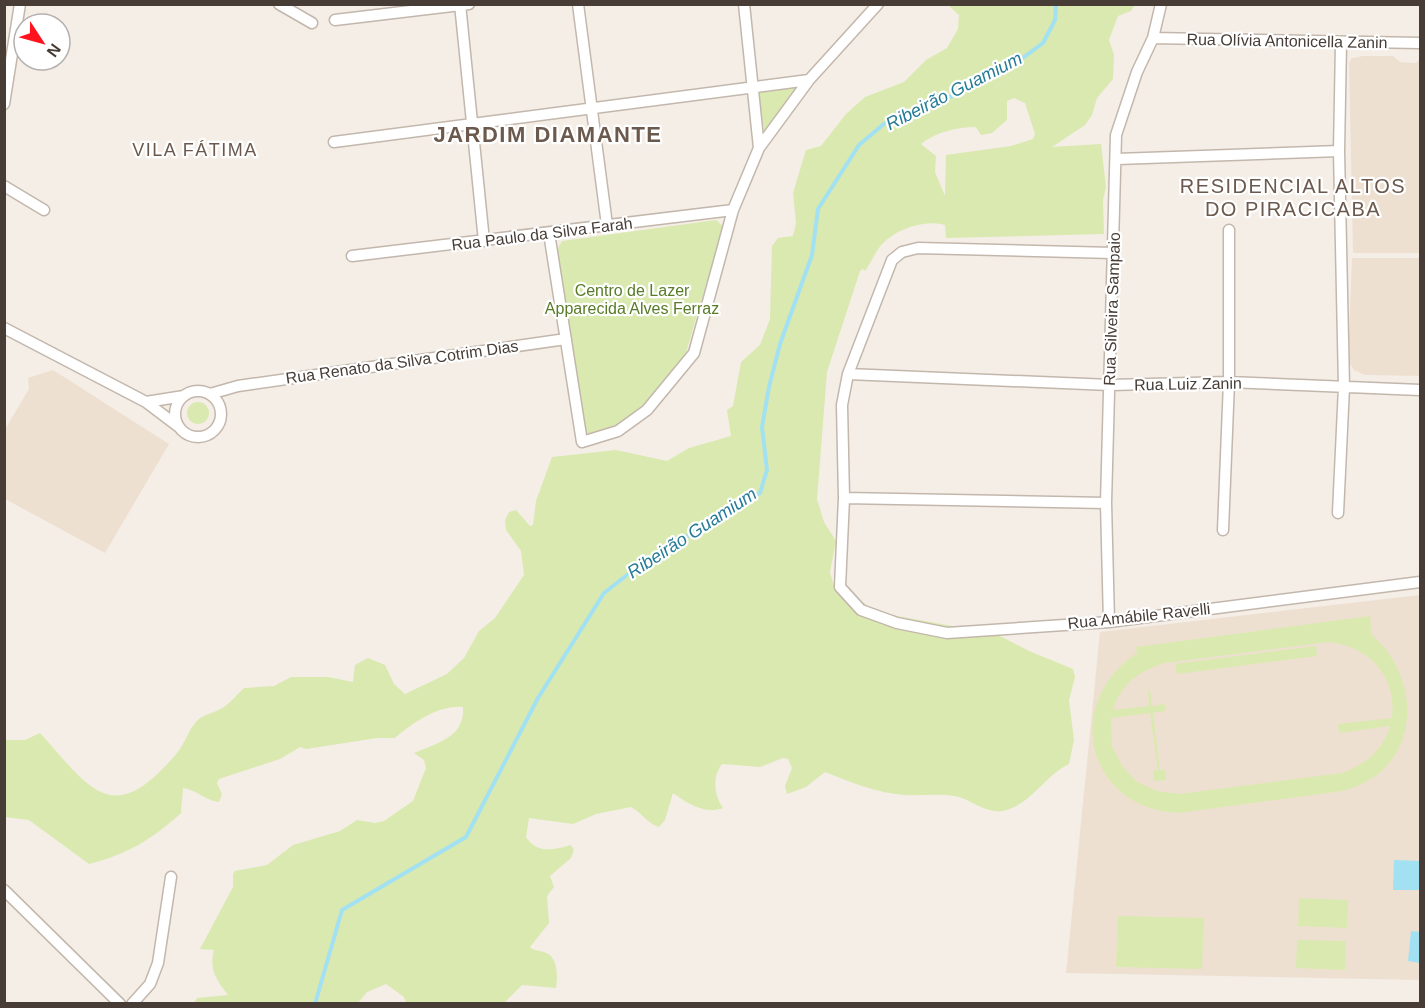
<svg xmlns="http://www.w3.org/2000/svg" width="1425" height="1008" viewBox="0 0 1425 1008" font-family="Arial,sans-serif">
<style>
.education{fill:#eee0d1}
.green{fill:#dae9af;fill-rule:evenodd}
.water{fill:#a2e1f2}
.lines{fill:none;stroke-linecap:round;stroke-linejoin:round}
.stream{stroke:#a2e1f2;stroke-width:4}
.street-casing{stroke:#c3b7ac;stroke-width:13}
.street{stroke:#fff;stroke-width:10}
.labels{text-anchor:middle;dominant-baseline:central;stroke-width:4.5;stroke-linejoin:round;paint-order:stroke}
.street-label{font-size:16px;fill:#473d36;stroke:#fff}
.park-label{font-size:16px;fill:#577b27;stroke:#fff}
.water-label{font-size:18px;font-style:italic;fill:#267b96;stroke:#fff}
.neighbourhood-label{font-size:18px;letter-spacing:1.5px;fill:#6b594d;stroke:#fff}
.quarter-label{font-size:20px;letter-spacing:1.5px;fill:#6b594d;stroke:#fff}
.district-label{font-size:22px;font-weight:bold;letter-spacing:1.5px;fill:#6b594d;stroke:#fff}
</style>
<rect width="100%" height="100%" fill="#f4eee7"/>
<!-- education -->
<path class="education" d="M1363 56H1393L1400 62 1416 63 1420 59V253H1353L1349 63 1352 58Z
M1352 258H1420V376L1365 375 1354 370 1348 361Z
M53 370 169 444 105 553 5 499V429L29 389 28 378Z
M1420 595V980L1066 973 1100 632Z"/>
<!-- green -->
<path class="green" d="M948 5H1135L1131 11 1118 16 1109 40 1114 55 1113 79 1097 98 1092 115 1085 125 1052 147 1101 144 1106 187 1103 200 1104 234 946 238 945 225C925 219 897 229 883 243 876 250 871 263 865 271L863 269 860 271 827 372 817 499 824 522 836 541 830 572 833 583 870 607 892 615 996 634 1029 651 1073 669 1075 677 1069 700 1074 740 1069 764C1044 776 1031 805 1003 811 985 814 971 799 955 796 939 793 921 796 904 795 877 793 850 782 825 772L806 787 787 794 785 786 792 768 788 759 783 758 760 767 722 764C712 777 714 795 723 808 705 815 687 803 673 793L665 820 659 827C648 824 641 812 631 807L596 814 573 824 529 818 526 837C537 854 553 850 571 845L574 850 571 858 550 876 554 887 547 896 549 923 530 947C534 951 538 950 544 952 558 956 558 976 556 988L522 985 503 1004 406 1003 404 997 386 984 367 992 358 1003H194L197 998 228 995C216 979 209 970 214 950L200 949 233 887V874L235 871 267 865 293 845 340 831 357 820 375 823 384 821 413 801 426 768 424 760 414 753C438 743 465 737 463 707 438 705 413 723 395 738H377L306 749 300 747 280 759 219 779 217 783 222 794 219 802C204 800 197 790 183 788L181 813C151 840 128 854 89 864L29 820 5 817V740H25L40 733C92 791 113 829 177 753 185 743 188 731 196 722 202 714 216 713 224 707 231 702 238 694 244 688L274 686 291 677H328L353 682 355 665 368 658 385 665 394 684 405 694 447 674 464 658 479 631 495 618 524 575 521 551 506 530 505 520 509 512 516 510 530 526 533 525 536 501 552 457 616 450 667 461 689 448 731 436 727 410 733 406 741 362 760 345 770 319 772 246 778 238 793 236 796 223 793 193 806 150 821 146 846 114 865 97 904 82 926 60 947 48 958 29 959 15ZM1014 98 1025 103 1035 134 1033 139 1011 146 946 155 945 196 935 172 936 156 921 144C936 132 957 127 976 127L981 135 992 133 1007 120V101Z
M797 87 765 134 758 93Z
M716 220 723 226 686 353 645 403 617 426 590 435 585 434 557 250 562 241Z
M187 413a11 11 0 1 1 22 0a11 11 0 1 1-22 0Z
M1370 616 1372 635C1425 681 1421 772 1342 791L1178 813C1086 808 1062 703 1137 653L1136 647ZM1328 642C1369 646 1397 676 1392 718L1338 724 1339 733 1390 726C1383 750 1365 765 1342 773L1179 794 1157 791 1137 782 1122 766 1112 746 1111 718 1150 713 1158 770 1153 771 1154 781 1166 780 1165 770H1160L1153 713 1165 711V704L1152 706 1150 690H1148L1149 706 1113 710C1121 684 1140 670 1165 663Z
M1316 646 1317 656 1177 674 1175 664Z
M1299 898 1348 900 1347 928 1298 926Z
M1118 916 1204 918 1202 969 1116 967Z
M1297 940 1346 941 1345 970 1296 968Z"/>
<!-- water -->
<path class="water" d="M1394 860 1420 861V890H1393Z
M1411 931 1420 932V963L1408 961Z"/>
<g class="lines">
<!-- stream -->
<path class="stream" d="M315 1004 342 910 466 837 538 698 604 593 636 568 671 550 709 518 760 493 767 470 762 427 769 387 780 344 812 255 818 209 859 145 885 123 950 97 1016 63 1043 43 1055 20 1056 4"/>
<!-- street casing -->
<g class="street-casing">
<path id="street" d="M279 4 312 23
M460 4 484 241
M578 4 607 225
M744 4 759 148
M335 20 469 4
M1153 38 1420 43
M4 104 20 4
M334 142 809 80
M1117 159 1339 151
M4 186 44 210
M549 233 582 442 618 431 647 410 694 353 733 210 759 148 809 80 878 4
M1113 253 918 248 902 252 892 260 848 374 842 405 844 498 840 587 861 610 897 623 947 633 1109 622 1420 582
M352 256 733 210
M4 328 146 402 179 427
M848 374 1110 385 1229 382 1420 390
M175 414a23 23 0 1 1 46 0a23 23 0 1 1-46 0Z
M210 394 238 386 566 339
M146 402 184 396
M844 498 1106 503
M1338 513 1344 387 1339 151 1341 43
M1223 530 1229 382V230
M1109 622 1106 503 1116 135 1137 72 1153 38 1161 4
M4 890 120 1004
M132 1004 150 984 158 963 171 877"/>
</g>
<!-- street -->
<use href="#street" class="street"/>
</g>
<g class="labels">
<!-- street labels -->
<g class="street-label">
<text transform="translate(1287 41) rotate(1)">Rua Olívia Antonicella Zanin</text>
<text transform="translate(542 234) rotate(-7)">Rua Paulo da Silva Farah</text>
<text transform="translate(1112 309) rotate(-88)">Rua Silveira Sampaio</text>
<text transform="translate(402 362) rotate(-8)">Rua Renato da Silva Cotrim Dias</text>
<text transform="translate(1188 384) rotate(-1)">Rua Luiz Zanin</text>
<text transform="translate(1139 616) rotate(-6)">Rua Amábile Ravelli</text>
</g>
<!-- park labels -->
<g class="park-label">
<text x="632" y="290">Centro de Lazer<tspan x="632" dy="18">Apparecida Alves Ferraz</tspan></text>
</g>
<!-- water labels -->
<g class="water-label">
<text transform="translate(954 91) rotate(-27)">Ribeirão Guamium</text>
<text transform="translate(692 533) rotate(-33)">Ribeirão Guamium</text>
</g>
<!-- neighbourhood labels -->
<g class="neighbourhood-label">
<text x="195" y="150">VILA FÁTIMA</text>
</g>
<!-- quarter labels -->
<g class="quarter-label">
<text x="1293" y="186">RESIDENCIAL ALTOS<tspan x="1293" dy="23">DO PIRACICABA</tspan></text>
</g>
<!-- district labels -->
<g class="district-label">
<text x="548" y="134">JARDIM DIAMANTE</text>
</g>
</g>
<!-- border -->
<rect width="1425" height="1008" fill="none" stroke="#473d36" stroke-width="12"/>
<!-- north arrow -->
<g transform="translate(42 42) rotate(126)"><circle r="28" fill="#ffffff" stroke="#b5b1af" stroke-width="1.5"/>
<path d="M0-4.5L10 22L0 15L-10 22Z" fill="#ff131c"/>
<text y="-9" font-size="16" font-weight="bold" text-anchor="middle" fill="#473d36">N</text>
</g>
</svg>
